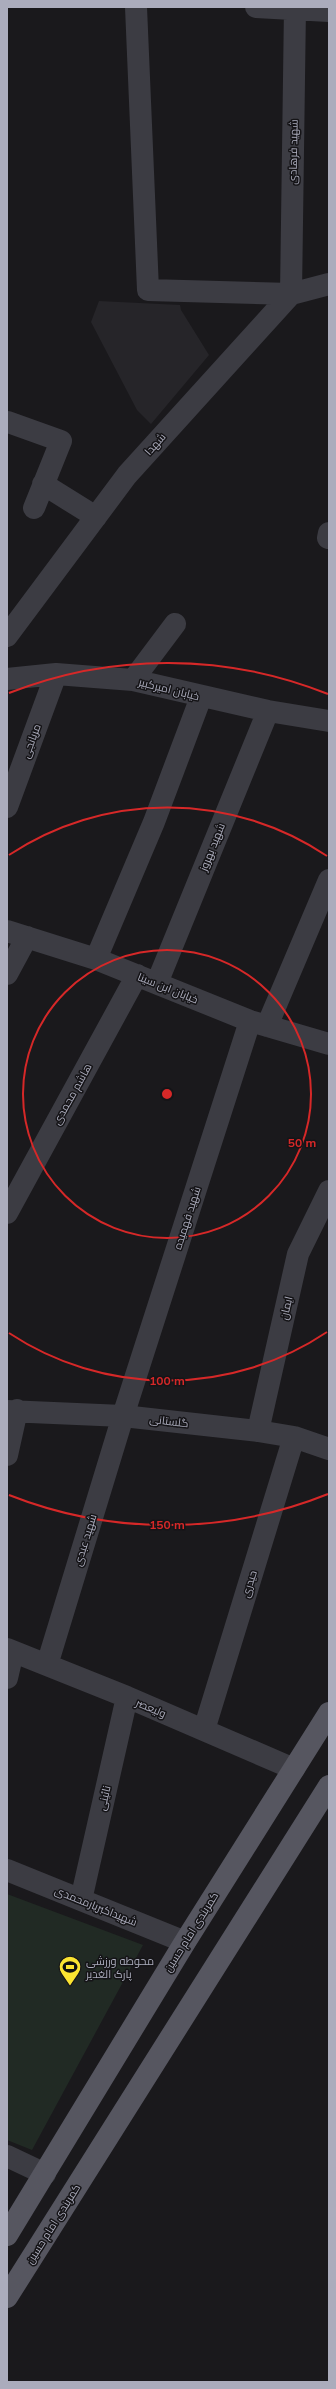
<svg xmlns="http://www.w3.org/2000/svg" width="336" height="2389" viewBox="0 0 336 2389" font-family="Mulish,Cairo,sans-serif">
<style>
.built{fill:#262529}
.green{fill:#212a24}
.lines{fill:none;stroke-linecap:round;stroke-linejoin:round}
.minor{stroke:#3c3c43;stroke-width:22}
.major{stroke:#565660;stroke-width:22}
.ring{fill:none;stroke:#d62828;stroke-width:2}
.labels{text-anchor:middle;dominant-baseline:central;stroke-width:3;stroke-linejoin:round;paint-order:stroke}
.street-label{font-size:11px;fill:#abacbc;stroke:#151417}
.poi-label{font-size:11px;fill:#abacbc;stroke:#151417;text-anchor:start}
.centre{fill:#d62828;stroke:#151417;stroke-width:2}
.ring-label{font-size:12px;text-anchor:middle;font-weight:bold;fill:#d62828;stroke:#151417;stroke-width:3;stroke-linejoin:round;paint-order:stroke}
</style>
<rect width="100%" height="100%" fill="#1a191c"/>
<!-- built -->
<path class="built" d="M99 301 180 305 181 310 209 355 151 424 137 410 91 322Z"/>
<!-- green -->
<path class="green" d="M7 1894 143 1945 32 2150 7 2140Z"/>
<g class="lines">
<!-- minor -->
<path class="minor" d="M136 7 148 290 291 294 295 7
M256 7 329 11
M8 422 61 441 34 508
M43 484 96 517
M328 538 329 533
M7 636 127 475 291 294 329 284
M7 679 56 674 133 680 268 711 329 721
M133 680 175 624
M7 807 56 674
M7 931 96 959 250 1021 329 1044
M96 959 154 822 201 697
M7 974 27 937
M157 983 268 711
M267 1026 329 880
M7 1213 137 975
M7 1411 123 1416 258 1431 294 1437 329 1449
M258 1431 298 1254 329 1191
M7 1455 17 1410
M7 1649 127 1697 294 1769
M47 1665 123 1416 250 1021
M7 1678 13 1652
M204 1730 294 1437
M7 1870 185 1942
M81 1900 127 1697
M7 2156 45 2174"/>
<!-- major -->
<path class="major" d="M7 2235 185 1942 329 1713
M7 2297 329 1786"/>
</g>
<!-- distance rings -->
<g class="ring">
<circle cx="167" cy="1094" r="144"/>
<path d="M327 1332A287 287 0 0 1 9 1333M9 855A287 287 0 0 1 327 856"/>
<path d="M328 1494A431 431 0 0 1 9 1495M9 693A431 431 0 0 1 328 694"/>
</g>
<!-- icons -->
<defs>
<g id="stadium-pin" transform="scale(1.15)"><path d="M0 17L-7.5 6A9.5 9.5 0 1 1 7.5 6Z" fill="#fbe431" stroke="#151417"/><path d="M0-5a6.5 5 0 1 0 0 10a6.5 5 0 1 0 0-10ZM-3.5-1.8h7v3.6h-7Z" fill="#111"/></g>
</defs>
<g fill-rule="evenodd">
<use href="#stadium-pin" x="70" y="1967"/>
</g>
<g class="labels">
<!-- street labels -->
<g class="street-label">
<text transform="translate(293 152) rotate(-89)">شهید فرهادی</text>
<text transform="translate(155 444) rotate(-48)">شهدا</text>
<text transform="translate(169 689) rotate(14)">خیابان امیرکبیر</text>
<text transform="translate(31 741) rotate(-70)">مریانجی</text>
<text transform="translate(212 847) rotate(-68)">شهید بهروز</text>
<text transform="translate(168 988) rotate(22)">خیابان ابن سینا</text>
<text transform="translate(72 1094) rotate(-61)">هاشم محمدی</text>
<text transform="translate(187 1218) rotate(-72)">شهید فهمیده</text>
<text transform="translate(286 1308) rotate(-77)">ایمان</text>
<text transform="translate(169 1421) rotate(7)">گلستانی</text>
<text transform="translate(85 1540) rotate(-73)">شهید عبدی</text>
<text transform="translate(249 1584) rotate(-73)">حیدری</text>
<text transform="translate(151 1708) rotate(23)">ولیعصر</text>
<text transform="translate(104 1798) rotate(-77)">نائینی</text>
<text transform="translate(96 1906) rotate(22)">شهیداکبریارمحمدی</text>
<text transform="translate(191 1932) rotate(-58)">کمربندی امام حسین</text>
<text transform="translate(53 2224) rotate(-58)">کمربندی امام حسین</text>
</g>
<!-- poi labels -->
<g class="poi-label">
<text x="86" y="1961">محوطه ورزشی<tspan x="86" dy="13">پارک الغدیر</tspan></text>
</g>
</g>
<circle cx="167" cy="1094" r="6" class="centre"/>
<g class="ring-label">
<text x="302" y="1147">50 m</text>
<text x="167" y="1385">100 m</text>
<text x="167" y="1529">150 m</text>
</g>
<!-- border -->
<rect width="336" height="2389" fill="none" stroke="#abacbc" stroke-width="16"/>
</svg>
